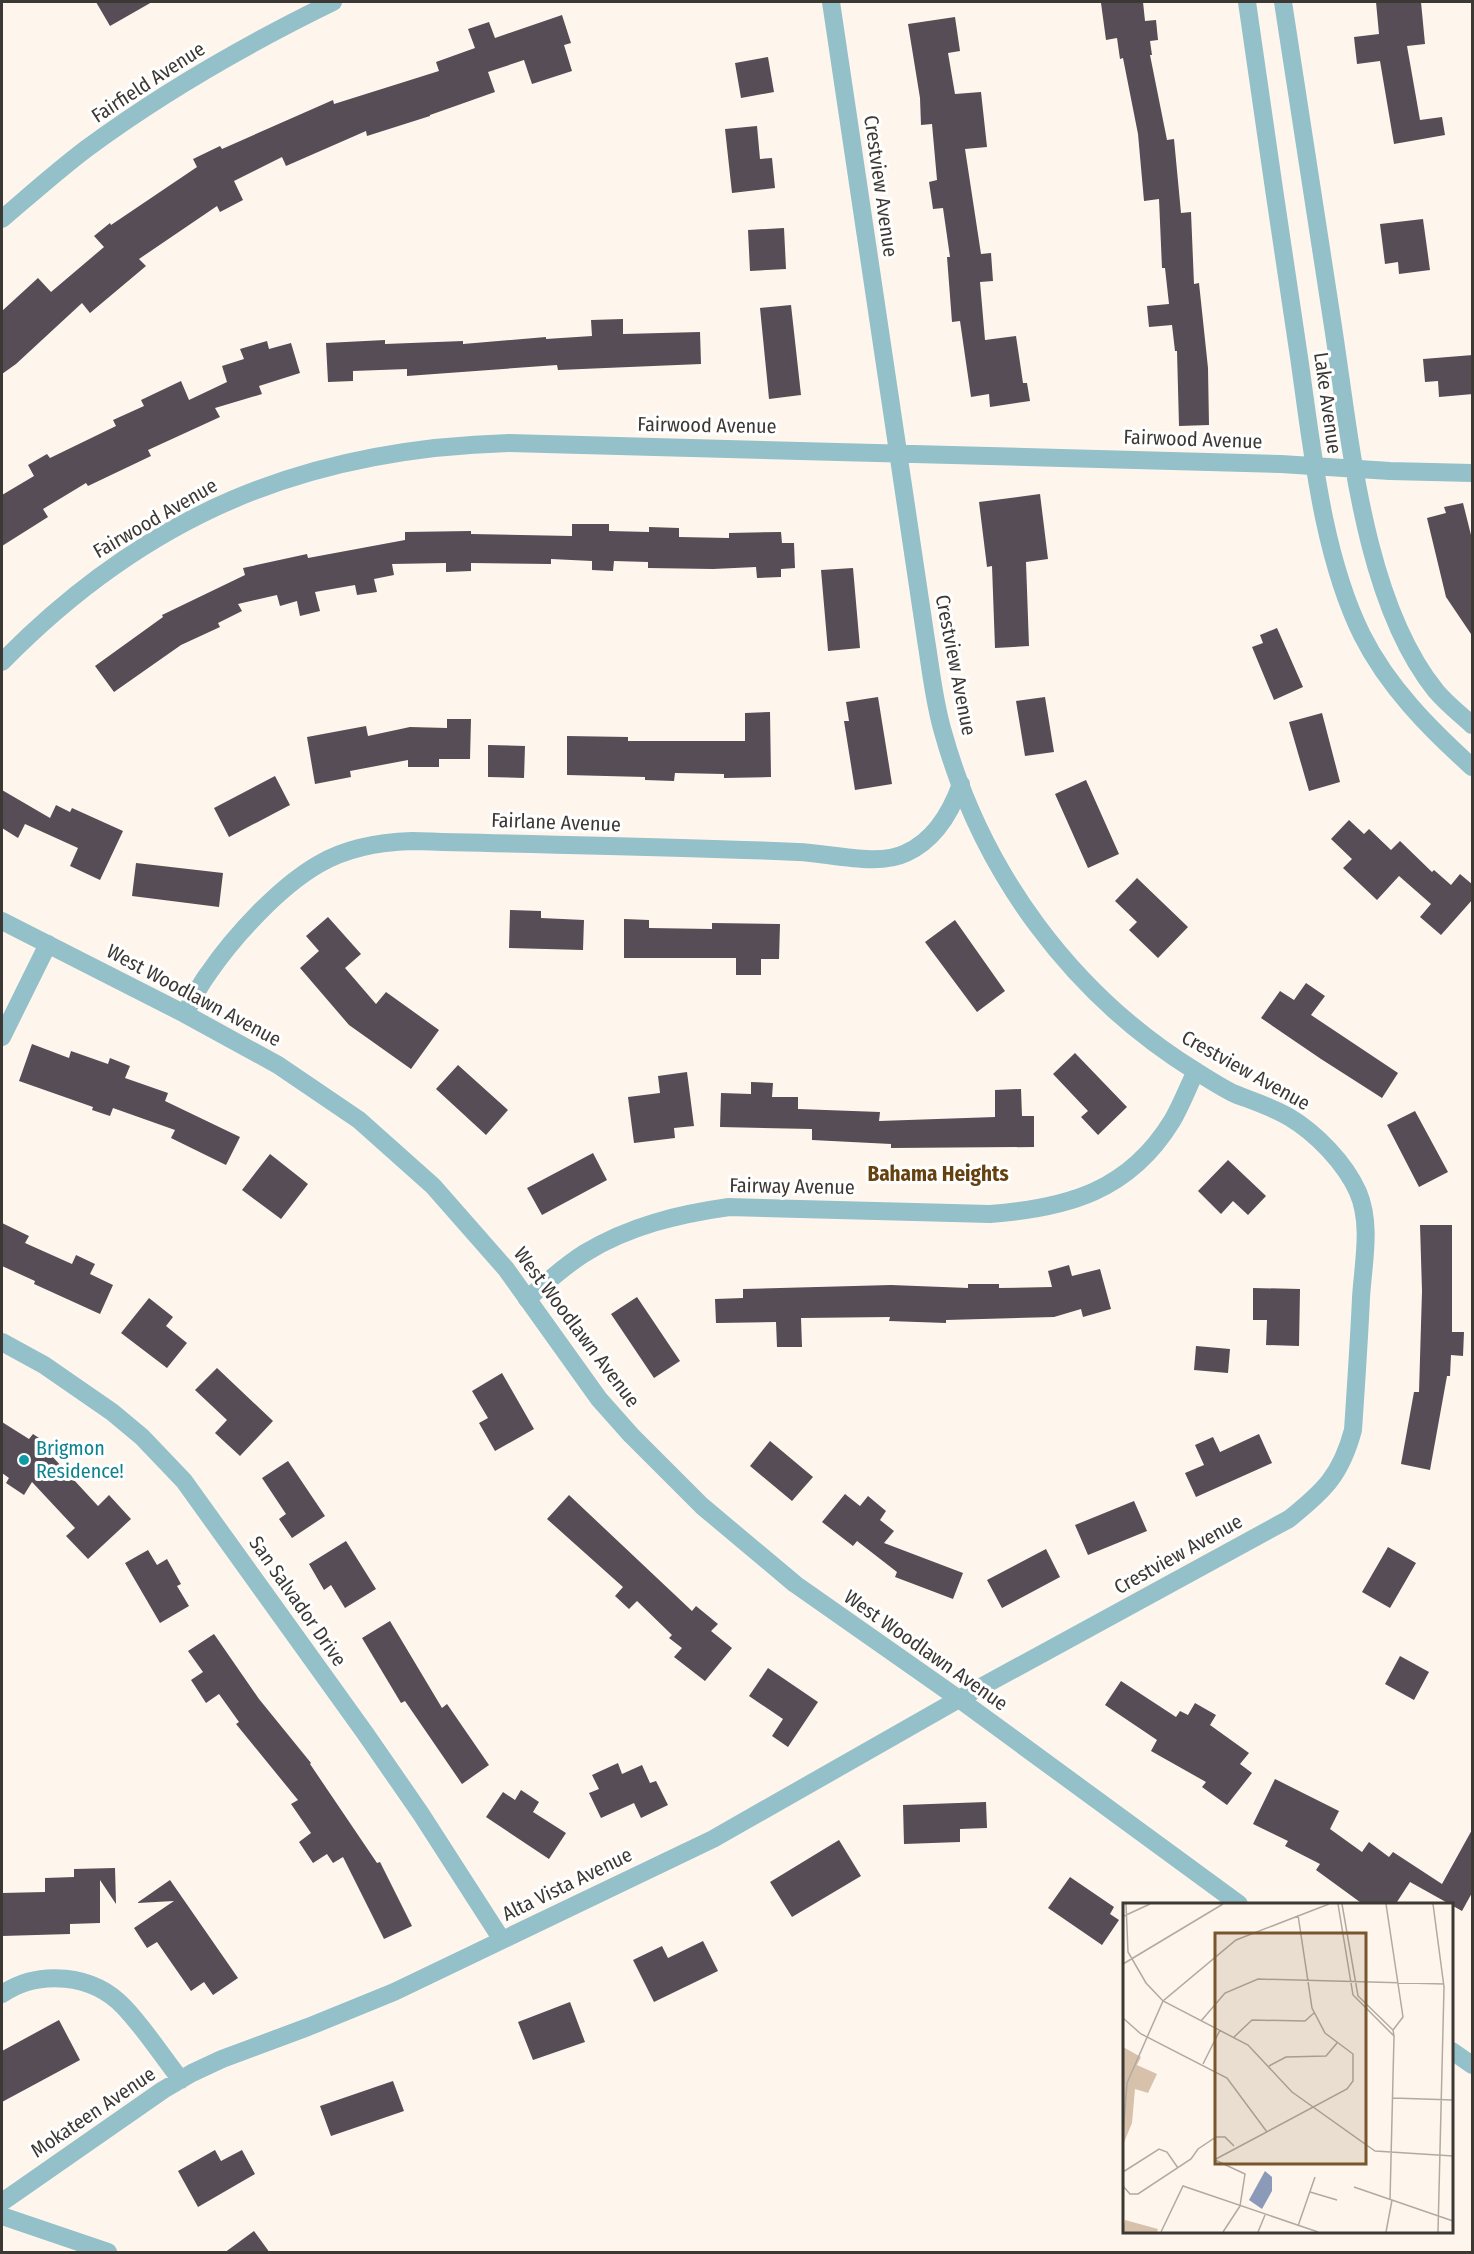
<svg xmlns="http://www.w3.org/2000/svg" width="1474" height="2254" viewBox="0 0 1474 2254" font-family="'Fira Sans Condensed',sans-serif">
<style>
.building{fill:#564d56}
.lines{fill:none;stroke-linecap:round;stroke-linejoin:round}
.minor{stroke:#93c0c9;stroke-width:18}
.tertiary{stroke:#93c0c9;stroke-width:18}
.culture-dot{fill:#0f9aa8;stroke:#fff;stroke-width:2}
.labels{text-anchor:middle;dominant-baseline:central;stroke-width:6;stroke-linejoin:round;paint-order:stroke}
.street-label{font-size:20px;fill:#3c3834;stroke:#fff}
.culture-label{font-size:20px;fill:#0d838f;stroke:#fff;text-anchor:start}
.neighbourhood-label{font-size:21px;font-weight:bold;fill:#664110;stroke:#fff}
.inset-road{fill:none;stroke:#b0aaa3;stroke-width:1.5}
.view{fill:#78562d;fill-opacity:0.15;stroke:#78562d;stroke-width:3}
.inset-edge{fill:none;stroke:#3c3834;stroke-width:3}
</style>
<rect width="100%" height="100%" fill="#fef6ed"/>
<!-- building -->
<path class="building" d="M96 2H152L110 26Z
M1115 2H1143L1145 21 1156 20 1158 40 1150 41 1152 55H1150L1167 140 1174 139 1181 213 1191 212 1194 284 1199 283 1208 368 1209 425 1179 426 1177 351H1175L1172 325 1149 327 1147 306 1169 304 1165 268H1162L1159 199 1144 201 1138 134 1123 58 1120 59 1117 38 1106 40 1101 3Z
M1376 2H1421L1425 44 1407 46 1420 120 1442 117 1445 135 1394 144 1380 61 1357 64 1354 37 1379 34Z
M562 15 571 43 564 45 572 71 532 84 524 60 488 72 495 92 430 115V116L367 136 366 131 286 166 282 157 234 181 243 200 220 212 217 206 139 259 146 266 90 313 82 303 16 364 2 374V311L38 278 51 292 104 247 94 236 110 223 111 225 197 167 193 159 220 146 222 149 333 100 334 104 439 71 436 62 475 48 468 29 489 22 495 38Z
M955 17 960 51 948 53 955 94 981 92 987 147 965 149 981 254 991 253 993 281 980 282 985 340 1016 336 1023 383H1027L1030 401 990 407 989 394 971 397 960 321 952 322 947 257H950L943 208 933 209 929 182 937 180 932 124 921 125 920 98 908 24Z
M768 57 774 92 741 98 735 63Z
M757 126 760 159 772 158 775 188 732 193 725 129Z
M1423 219 1430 270 1399 274 1398 262 1385 264 1380 224Z
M784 228 786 269 750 271 748 230Z
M791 305 801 395 769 399 760 308Z
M623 319V334L700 332 701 364 558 370 557 365 407 376V369L353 371V381L328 382 326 343 385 340V344L463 341V344L546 337V339L592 336 591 320Z
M267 341 269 349 291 343 300 373 259 386 262 394 215 408 220 417 148 450 151 456 88 486 86 483 43 509 48 517 2 546V495L34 476 28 465 47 454 50 458 116 426 113 420 144 406 141 400 181 381 189 400 227 382 222 366 244 359 240 349Z
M1473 355V394L1439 397 1438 381 1425 382 1423 359Z
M1040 494 1048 559 1026 562 1029 646 995 648 992 566 987 567 979 502Z
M1463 503 1473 543V637L1446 597 1427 518 1446 513 1444 507Z
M572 524H609V531L649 532V527L679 528V537L729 538V533L781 532 782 543H794L795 568 781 569V577L757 578 756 567 713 569 648 568V562L614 561 613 571 592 570V561L551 559V564L471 563V571L446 572V563L392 564 394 575 374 579 377 592 357 595 355 585 315 592 320 611 300 616 297 601 280 606 277 595 238 604 242 611 218 623 220 627 181 645 114 692 95 666 163 617 162 615 245 575 243 568 307 554 308 558 405 540V532L471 531V534L572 536Z
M853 568 860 648 828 651 821 570Z
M1277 628 1303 687 1274 700 1252 647 1263 643 1260 635Z
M878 697 892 784 855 790 844 721H849L846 702Z
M1045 697 1054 752 1025 756 1016 701Z
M770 712 771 777 724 778V774L675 773 674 781 645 780V777L567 775V736L628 737V741H745V713Z
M1322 713 1340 782 1309 791 1289 722Z
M447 719H471L470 759H439V767H408V760L350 771 351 777 315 784 307 737 366 726 368 736 410 727 447 728Z
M488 745 525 746 524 778 488 777Z
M275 776 290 805 229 837 214 808Z
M1086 780 1119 854 1088 868 1055 794Z
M2 790 50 818 56 805 70 812 72 808 123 831 100 880 70 866 78 848 25 824 18 838 2 828Z
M1349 820 1364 834 1369 829 1391 850 1400 841 1432 872 1434 870 1451 885 1460 874 1473 885V899L1441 935 1420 917 1431 904 1399 876 1377 900 1343 868 1352 859 1331 839Z
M136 863 223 873 219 907 132 896Z
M1137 878 1188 927 1158 958 1129 930 1137 922 1115 901Z
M510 910 541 911V918L584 920 583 950 509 948Z
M328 917 361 954 345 968 376 1004 386 992 439 1030 411 1069 349 1025 300 968 319 951 306 936Z
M624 919 649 920V928L712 929V923L780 924 779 959H761V975H736V958H624Z
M955 920 1005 991 977 1012 925 942Z
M1306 983 1325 996 1311 1015 1398 1073 1382 1098 1321 1059 1261 1018 1280 991 1294 1000Z
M32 1044 69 1058 71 1051 108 1064 110 1058 130 1066 125 1078 168 1093 165 1101 240 1137 226 1165 171 1138 175 1130 113 1108 110 1116 92 1110 93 1107 19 1081Z
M1075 1053 1127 1107 1098 1135 1081 1117 1088 1111 1053 1074Z
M458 1065 508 1110 486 1135 436 1089Z
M687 1072 694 1126 674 1128 675 1138 634 1143 628 1097 660 1093 658 1076Z
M751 1082 773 1083 772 1097H798V1109L880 1112 879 1121 995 1117V1090L1021 1089 1022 1116H1034V1147L891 1148V1144L812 1140V1129L720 1127 721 1093 751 1094Z
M1415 1111 1448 1172 1419 1187 1387 1125Z
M593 1153 607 1180 542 1215 527 1188Z
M270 1154 308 1184 281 1219 242 1190Z
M1228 1160 1266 1196 1248 1215 1233 1201 1221 1214 1198 1191Z
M2 1223 29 1236 25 1243 72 1264 76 1255 95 1264 90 1274 113 1285 100 1314 34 1284 35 1281 2 1266Z
M1420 1225H1452V1332H1464L1463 1356 1451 1355 1450 1376H1447L1430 1470 1401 1464 1414 1392H1419L1422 1291Z
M1069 1265 1072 1276 1100 1269 1111 1309 1083 1317 1081 1309 1054 1317 946 1320V1323L889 1321 890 1317 801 1318 802 1347H777L776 1322 716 1323 715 1299 743 1298V1289L891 1285 968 1288V1284H999V1288L1052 1287 1048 1271Z
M1253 1288 1300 1289 1299 1346 1266 1345 1267 1320H1253Z
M637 1297 680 1361 654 1378 611 1314Z
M149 1298 173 1317 166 1326 187 1343 167 1368 121 1333Z
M1196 1346 1230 1349 1228 1373 1194 1370Z
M217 1368 273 1421 240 1456 215 1433 227 1420 195 1390Z
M502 1373 534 1429 495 1451 479 1423 488 1418 472 1391Z
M2 1422 29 1439 33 1434 54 1448 50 1454 98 1506 109 1495 131 1519 88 1559 66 1536 75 1528 32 1482 24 1495 6 1483 9 1478 2 1473Z
M1259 1434 1272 1463 1196 1497 1185 1473 1204 1465 1195 1445 1213 1437 1220 1452Z
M770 1441 813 1477 792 1501 750 1466Z
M288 1461 325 1516 292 1538 279 1519 286 1514 262 1478Z
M845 1494 860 1506 868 1496 886 1511 880 1520 894 1531 884 1543 963 1573 953 1599 895 1577 897 1572 857 1541 853 1546 822 1522Z
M569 1495 692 1611 696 1606 718 1624 711 1631 732 1648 705 1681 674 1657 682 1648 669 1638 672 1635 637 1601 629 1609 615 1596 623 1587 547 1519Z
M1134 1501 1147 1531 1088 1555 1075 1525Z
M346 1541 376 1589 345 1608 331 1585 324 1590 309 1564Z
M1388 1547 1416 1563 1390 1608 1362 1592Z
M1046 1549 1060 1577 1002 1608 987 1580Z
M148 1550 157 1565 167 1559 181 1584 177 1586 189 1606 160 1623 125 1563Z
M390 1621 442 1708 447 1704 489 1765 462 1784 405 1701 401 1703 362 1638Z
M214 1634 259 1699 311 1763 310 1764 377 1863 380 1862 412 1926 384 1939 343 1857 333 1863 327 1854 313 1863 299 1842 311 1833 291 1804 298 1800 236 1724 239 1722 219 1694 206 1703 191 1680 203 1672 188 1651Z
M1400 1656 1429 1672 1414 1700 1385 1684Z
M768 1668 818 1702 788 1747 772 1736 783 1719 749 1696Z
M1121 1681 1176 1717 1180 1711 1188 1715 1195 1703 1216 1715 1210 1725 1249 1753 1240 1764 1252 1773 1227 1805 1202 1787 1206 1782 1151 1751 1157 1740 1105 1705Z
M618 1763 622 1774 642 1765 650 1783 656 1781 668 1805 641 1818 634 1803 601 1818 589 1793 599 1789 592 1775Z
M1275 1779 1339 1811 1330 1829 1362 1852 1369 1842 1389 1857 1393 1852 1442 1884 1473 1828V1891L1462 1911 1410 1882 1395 1905H1364L1316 1870 1320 1864 1285 1846 1288 1841 1253 1824Z
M521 1790 539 1802 533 1812 566 1833 549 1859 486 1817 503 1792 515 1800Z
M986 1802 987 1828 960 1829V1842L904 1844 903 1805Z
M839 1840 861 1876 792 1917 770 1882Z
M115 1868 116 1904 100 1880V1923L70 1924V1934L2 1936V1893L45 1892V1878L74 1877V1869Z
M1070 1877 1114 1907 1110 1914 1119 1920 1102 1945 1048 1908Z
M170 1880 238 1978 213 1995 204 1982 191 1991 157 1942 147 1948 134 1928 174 1901 137 1903Z
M703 1941 718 1971 654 2002 633 1960 662 1946 668 1958Z
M570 2002 585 2042 533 2060 518 2022Z
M59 2020 80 2060 2 2102V2051Z
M393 2081 404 2111 331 2136 320 2106Z
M215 2150 221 2161 242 2150 255 2174 198 2207 178 2171Z
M254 2231 270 2253H224Z"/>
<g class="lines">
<!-- minor -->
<path class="minor" d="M1247 2C1264 120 1281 239 1299 357 1312 447 1322 554 1362 635 1388 687 1430 729 1472 767
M1283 2C1299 108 1315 214 1332 320 1350 434 1362 599 1436 691 1447 704 1460 714 1472 725
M2 219C29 196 57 171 86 149 163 92 247 44 333 2
M2 662C146 515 304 449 509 443L1281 464 1390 471 1472 473
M185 1014C192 1000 199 986 208 974 234 936 279 887 319 864 348 847 380 842 412 841 541 845 670 846 798 852 829 853 878 867 906 853 935 840 951 812 961 784
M2 1037 48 944
M527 1299C546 1283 564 1266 585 1253 629 1226 679 1214 729 1207L990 1214C1068 1208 1129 1191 1172 1121 1181 1106 1188 1087 1196 1071
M2 1342 44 1365 112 1412 142 1437 184 1481 365 1733 421 1814 502 1940
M2 1994C39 1969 93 1974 124 2007 145 2029 162 2056 181 2080
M2 2202 163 2090 192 2073 222 2059 308 2027 394 1992 713 1839 959 1699 1289 1519C1324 1491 1341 1475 1353 1430 1356 1386 1359 1342 1361 1298 1363 1263 1372 1225 1358 1192 1345 1163 1316 1133 1289 1117 1272 1107 1253 1101 1235 1094 1222 1088 1209 1079 1197 1072 1072 995 982 873 943 732 934 702 931 670 926 640L831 2
M2 2216 108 2252"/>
<!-- tertiary -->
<path class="tertiary" d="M2 921 185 1014 278 1065 359 1120 433 1186 506 1269 599 1399 631 1435 702 1506 795 1584 959 1699 1239 1904
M1452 2051 1472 2065"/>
</g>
<!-- markers -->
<circle class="culture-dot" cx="24" cy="1460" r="6"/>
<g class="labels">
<!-- street labels -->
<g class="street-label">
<text transform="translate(148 82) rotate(-33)">Fairfield Avenue</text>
<text transform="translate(881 186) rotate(82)">Crestview Avenue</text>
<text transform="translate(1328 403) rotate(82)">Lake Avenue</text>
<text transform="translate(707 425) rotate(1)">Fairwood Avenue</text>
<text transform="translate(1193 439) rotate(2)">Fairwood Avenue</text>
<text transform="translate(155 518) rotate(-30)">Fairwood Avenue</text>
<text transform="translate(956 665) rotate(79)">Crestview Avenue</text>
<text transform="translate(556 822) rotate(2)">Fairlane Avenue</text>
<text transform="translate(194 995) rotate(28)">West Woodlawn Avenue</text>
<text transform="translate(1246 1070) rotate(29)">Crestview Avenue</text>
<text transform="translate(792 1186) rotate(1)">Fairway Avenue</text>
<text transform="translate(577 1327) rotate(53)">West Woodlawn Avenue</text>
<text transform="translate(1178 1554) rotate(-29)">Crestview Avenue</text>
<text transform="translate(298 1601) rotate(55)">San Salvador Drive</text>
<text transform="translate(926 1650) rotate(35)">West Woodlawn Avenue</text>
<text transform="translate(567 1884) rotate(-26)">Alta Vista Avenue</text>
<text transform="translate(93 2112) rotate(-34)">Mokateen Avenue</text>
</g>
<!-- culture labels -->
<g class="culture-label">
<text x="36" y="1448">Brigmon<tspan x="36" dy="23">Residence!</tspan></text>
</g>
<!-- neighbourhood labels -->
<g class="neighbourhood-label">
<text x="938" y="1174">Bahama Heights</text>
</g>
</g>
<!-- overview -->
<g transform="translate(1123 1903)">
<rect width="330" height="330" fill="#fef6ed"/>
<path d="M0 144 18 154 14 162 34 171 25 190 12 186 9 220 0 242ZM2 317 35 326 34 329H0Z" fill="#d7c1ab"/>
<path d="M142 268 149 274V288L139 306 126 297Z" fill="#8a9ab8"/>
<path class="inset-road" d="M3 1 5 49 23 80 40 98 125 142 169 189 252 248 330 253M215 1 230 92 271 133 267 297M219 1 235 93 270 127 271 133M263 1 280 114 270 127M310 1 321 84 315 329M1 13 27 1M0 61 100 1M0 115 18 131 104 175 144 229M78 118 102 90 135 76 321 81M111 134 129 117 182 118 191 110M80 161 97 127M146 163 163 154 203 153 214 140M270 195 330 197M0 232 4 180 40 98 113 37 206 1M91 257 224 186 230 178V151L202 130 189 105 175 12M92 257 122 271 117 303M0 269 36 246 44 249 55 265M0 283 7 291H15L68 256 75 246 93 234H102L111 243M231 284 330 318M187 289 214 297M175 323 192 274M38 329 60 283 195 329M100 329 117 303M135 329 142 312M263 329 269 297"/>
<path class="view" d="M92 30H243V261H92Z"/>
<rect width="330" height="330" class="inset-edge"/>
</g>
<!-- border -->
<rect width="1474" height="2254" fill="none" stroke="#3c3834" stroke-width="6"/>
</svg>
